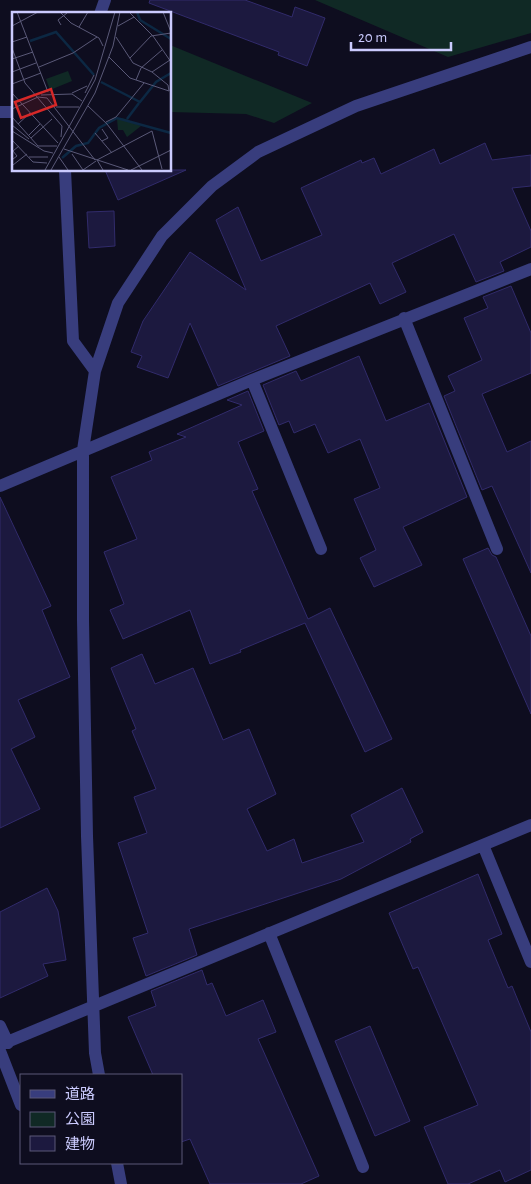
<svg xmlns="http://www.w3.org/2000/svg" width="531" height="1184" viewBox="0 0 531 1184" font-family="'Alegreya Sans','Noto Sans JP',sans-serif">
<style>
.green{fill:#102925}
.building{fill:#1c193f;stroke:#312b6b}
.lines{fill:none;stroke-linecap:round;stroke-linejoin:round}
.minor{stroke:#383d7d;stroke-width:12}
.inset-river{fill:none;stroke:#0c2843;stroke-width:2.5}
.inset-road{fill:none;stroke:#5a5978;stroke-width:1}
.view{fill:#d62828;fill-opacity:0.15;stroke:#d62828;stroke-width:2.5}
.inset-edge{fill:none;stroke:#cbcbfe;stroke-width:2.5}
</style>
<rect width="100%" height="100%" fill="#0e0d1f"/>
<!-- green -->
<path class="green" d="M315 0H531V33L448 57Z
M170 45 312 103 274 123 246 114 170 112Z"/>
<!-- building -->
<path class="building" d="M150 0H245L292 17 295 7 325 18 307 66 278 55 279 52 149 3Z
M485 143 492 160 531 155V186L512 188 531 231V247L500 262 504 271 476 282 454 234 392 263 406 292 380 304 370 283 276 326 290 356 218 386 190 323 168 378 137 367 142 356 131 352 143 321 190 252 246 290 216 220 238 207 261 261 322 235 301 188 361 160 362 163 374 158 381 174 434 149 440 164Z
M105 170H186L118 200Z
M114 211 115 246 89 248 87 212Z
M511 286 531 333V373L482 394 507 452 531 441V573L492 486 482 490 444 396 455 391 448 376 482 360 464 318 488 308 483 297Z
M359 356 386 421 429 403 467 497 403 527 422 565 374 587 360 558 376 550 354 499 380 488 360 439 328 453 315 424 294 433 289 421 279 425 263 385 296 371 301 381Z
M248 391 264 431 238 442 258 489 252 491 308 619 330 608 392 739 365 752 305 623 240 650 241 652 210 664 190 610 123 639 110 610 124 604 104 552 137 539 111 477 152 460 149 452 186 437 177 434 242 405 227 400Z
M0 497 51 606 42 610 70 677 18 700 35 737 11 749 40 809 0 828Z
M488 548 492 555 496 557 531 636V714L463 559Z
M142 654 155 684 193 668 223 740 249 729 276 794 247 809 267 851 294 839 302 863 364 842 351 815 402 788 423 832 410 839 411 842 341 879 189 929 197 955 146 976 133 938 148 933 118 843 147 833 134 797 156 789 132 731 136 729 111 668Z
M478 874 502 934 488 940 508 988 512 986 531 1032V1170L505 1182 500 1170 468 1184H448L424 1127 478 1105 418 967 413 969 389 913Z
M47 888 58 911 66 960 43 964 48 976 0 998V912Z
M202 970 207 985 212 983 226 1016 263 1000 276 1032 258 1039 319 1176 301 1184H210L190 1139 181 1142V1075H153L128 1017 156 1006 151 991Z
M370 1026 410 1121 375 1136 335 1041Z"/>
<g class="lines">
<!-- minor -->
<path class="minor" d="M100 14 105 0
M0 112H14
M65 170 73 341 95 371
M404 318 497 549
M252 380 321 549
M0 486 252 380 531 269
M483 845 531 962
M269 933 363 1167
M0 1026 8 1043
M0 1045 531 825
M0 1051 21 1105
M99 1075 95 1053 87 836 83 620V450L95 371 118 303 162 236 212 186 258 152 356 106 531 47
M117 1163 121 1184"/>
</g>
<!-- overview -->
<g transform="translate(12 12)">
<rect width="159" height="159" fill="#0e0d1f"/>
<path d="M56 59 60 69 38 78 34 67ZM108 106 114 107 129 114 115 125 111 118H106L105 107Z" fill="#102925"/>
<path class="inset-river" d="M125 0 128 8 159 27M18 29 44 20 82 63M89 70 128 90 144 70 159 61M115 107 127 91M50 146 64 134 76 131 87 116 105 106 159 121"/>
<path class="inset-road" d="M5 0 36 80M48 0 59 11 87 26 91 34M117 0 141 24 159 50M151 0 159 20M49 13 46 8 55 1M0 14 26 0M106 14 122 5M67 15 76 0M104 25 121 51 140 60 156 73 157 79M0 30 15 25M0 36 13 71 50 114 49 125M97 45 118 66 157 79M118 46 139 24 159 21M0 47 21 40M27 55 61 41 85 25M0 60 24 51M140 60 158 48M124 68 129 56 150 38M0 72 29 61M0 81 46 131M60 81 75 74M73 81 82 63M29 83 60 82 70 89M76 94 95 112 130 158M44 95H67M0 97 26 85 35 86 83 148M0 105 26 134H45M94 110 104 105 132 71M6 112 18 101M0 113 17 127M90 117 96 126 90 129M0 119 32 139 41 141M83 121 100 141M17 123 28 112M19 126 40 107M0 128 21 150 35 151M52 137 116 158M60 142 71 158M17 145H36M47 145 56 158M1 147 5 144 1 139 7 134M1 153 15 142M33 158 83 68 103 0M39 158 83 81 101 34 108 0M71 158 84 149M91 158 85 148 140 119 150 157M119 158 159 138"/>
<path class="view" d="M39 77 44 93 9 106 3 90Z"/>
<rect width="159" height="159" class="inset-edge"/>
</g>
<!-- legend -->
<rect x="20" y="1074" width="162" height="90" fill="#0e0d1f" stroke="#5a5978"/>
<rect x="30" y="1090" width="25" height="8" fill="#383d7d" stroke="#5a5978"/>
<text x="65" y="1099" font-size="15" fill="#cbcbfe">道路</text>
<rect x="30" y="1112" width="25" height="15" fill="#102925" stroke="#5a5978"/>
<text x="65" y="1124" font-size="15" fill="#cbcbfe">公園</text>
<rect x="30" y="1136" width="25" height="15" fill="#1c193f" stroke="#5a5978"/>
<text x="65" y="1149" font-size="15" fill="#cbcbfe">建物</text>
<!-- scale -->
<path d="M351 42v8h100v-8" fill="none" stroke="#cbcbfe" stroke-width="2.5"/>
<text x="358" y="42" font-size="15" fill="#cbcbfe" stroke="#0e0d1f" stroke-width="4" paint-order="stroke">20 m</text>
</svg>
